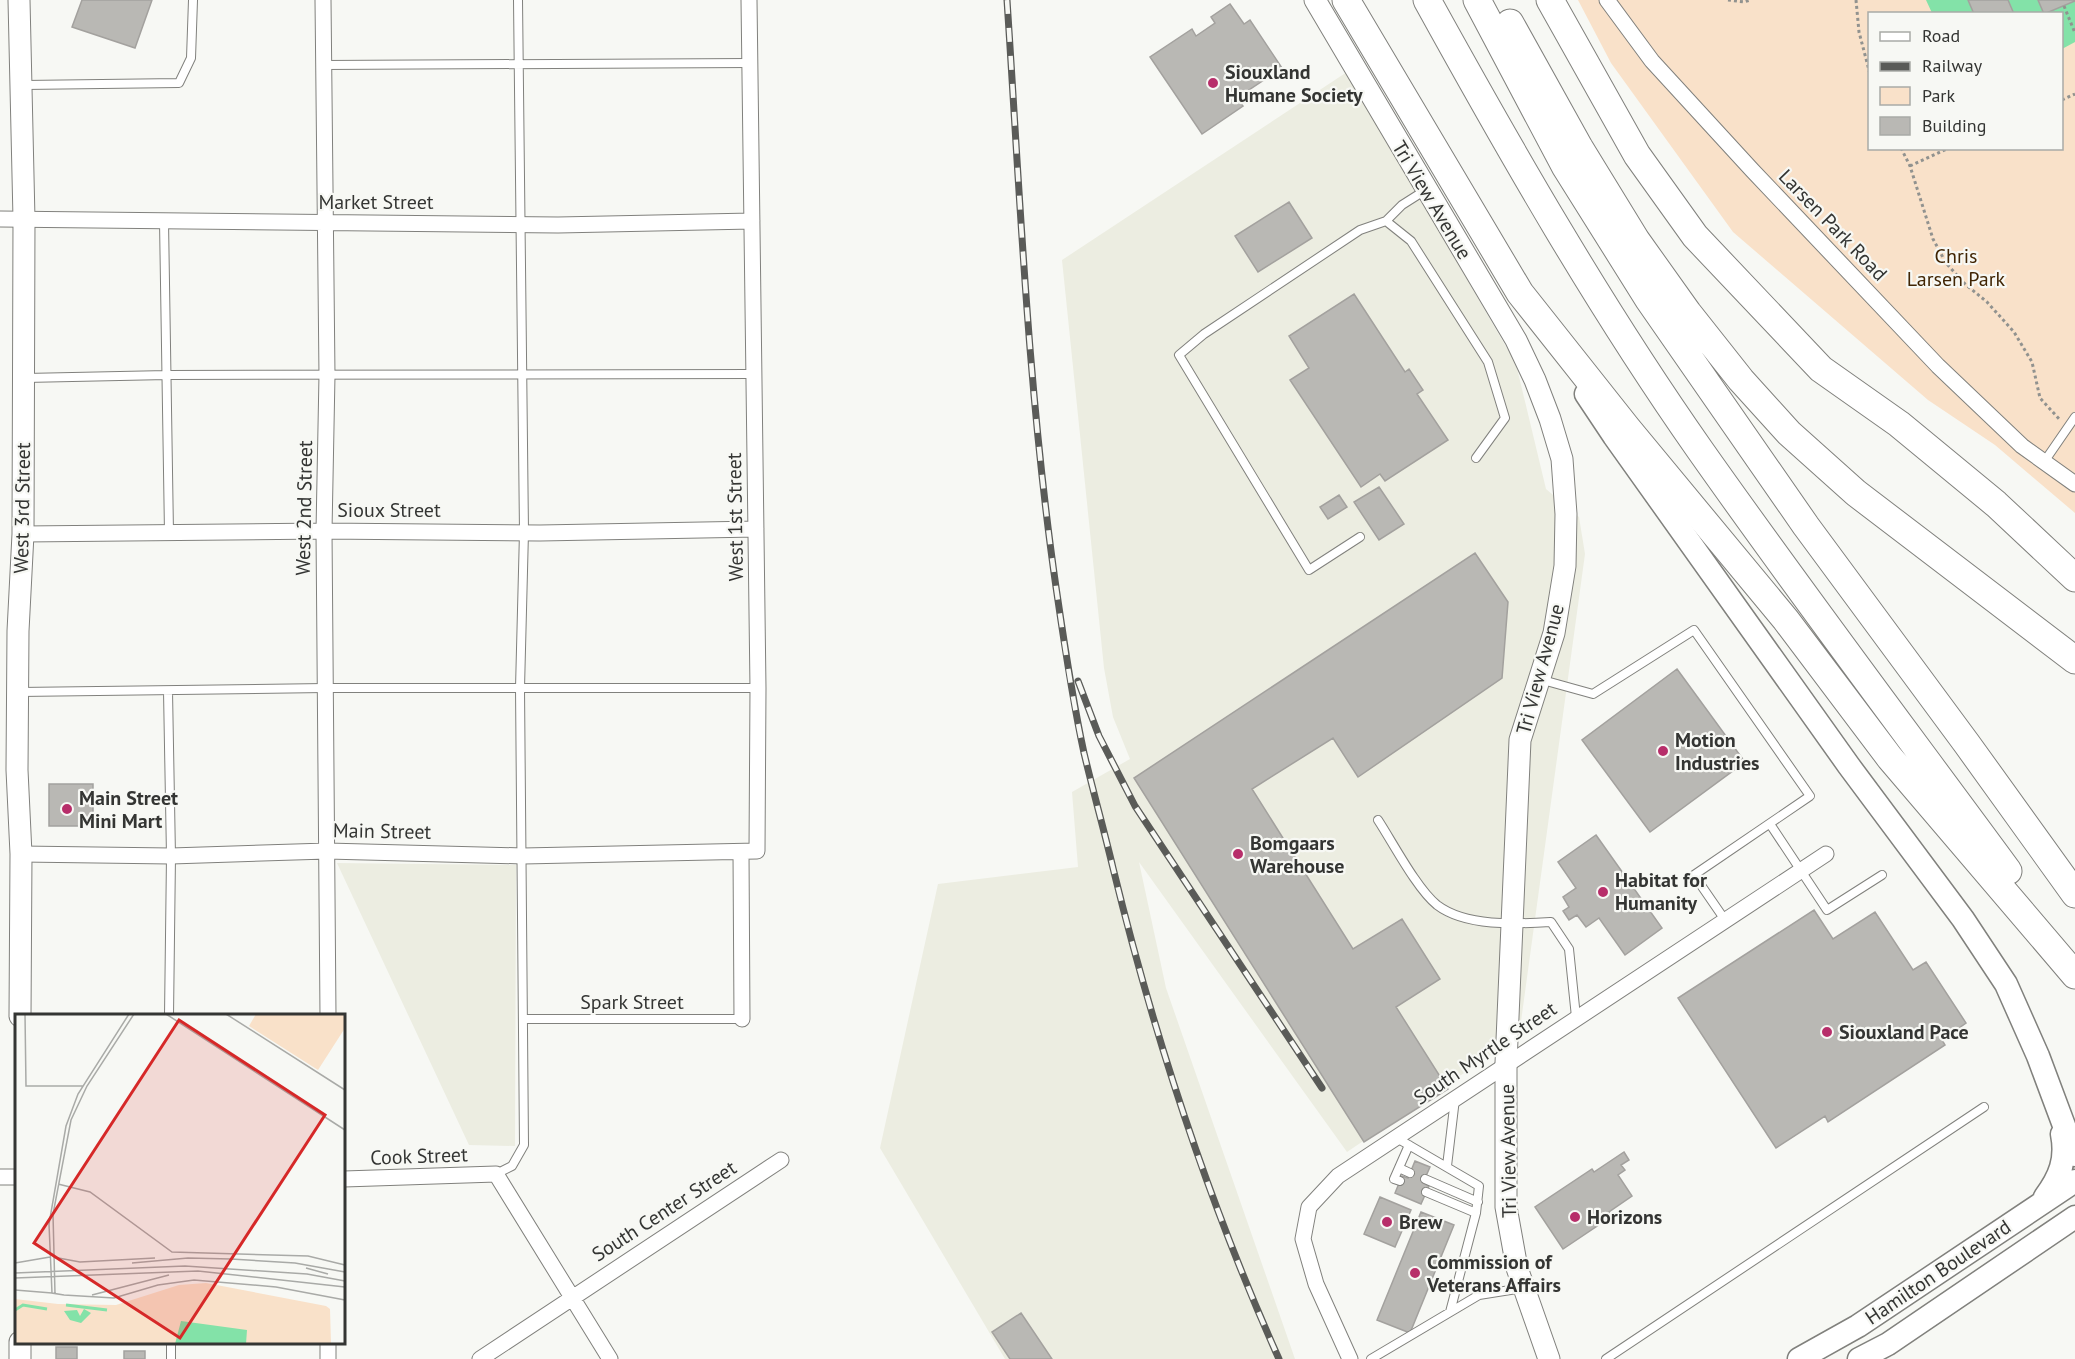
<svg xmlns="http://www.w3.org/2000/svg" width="2075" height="1359" viewBox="0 0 2075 1359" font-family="'PT Sans',sans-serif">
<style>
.built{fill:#ecede1}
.green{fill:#f9e1c9;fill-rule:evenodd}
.water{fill:#83e2a8}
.building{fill:#b9b8b4;stroke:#a3a19e;stroke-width:1.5}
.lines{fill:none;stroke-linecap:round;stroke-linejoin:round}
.lane-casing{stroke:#81817d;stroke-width:10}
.street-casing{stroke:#81817d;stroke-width:17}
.secondary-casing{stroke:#81817d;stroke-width:23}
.primary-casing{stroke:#81817d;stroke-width:25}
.highway-casing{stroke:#81817d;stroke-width:29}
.path{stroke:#91928f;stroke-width:3;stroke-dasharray:3 3;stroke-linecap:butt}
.lane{stroke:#fff;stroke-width:8}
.street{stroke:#fff;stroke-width:15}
.secondary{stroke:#fff;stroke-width:21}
.primary{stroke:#fff;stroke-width:22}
.highway{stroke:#fff;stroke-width:27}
.rail-casing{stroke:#5a5b58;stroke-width:7}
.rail{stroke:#f7f8f4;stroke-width:4.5;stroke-dasharray:14;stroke-linecap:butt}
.poi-dot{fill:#b72e6a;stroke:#f7f8f4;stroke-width:2}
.labels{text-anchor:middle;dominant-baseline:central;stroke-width:4.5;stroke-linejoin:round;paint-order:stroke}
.poi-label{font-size:20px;font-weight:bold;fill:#343533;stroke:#f7f8f4;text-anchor:start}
.street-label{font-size:20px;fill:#343533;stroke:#f7f8f4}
.park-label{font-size:20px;fill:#412504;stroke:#f7f8f4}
.inset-river{fill:none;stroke:#83e2a8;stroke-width:3}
.inset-road{fill:none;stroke:#a9aaa7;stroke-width:1.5}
.view{fill:#d62828;fill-opacity:0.15;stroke:#d62828;stroke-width:3}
.inset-edge{fill:none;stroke:#343533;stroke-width:3}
</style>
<rect width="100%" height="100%" fill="#f7f8f4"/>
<!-- built -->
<path class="built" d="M1347 72 1516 364 1546 489 1579 517 1585 554 1519 1036 1347 1152 1139 862 1166 988 1295 1359H1005L880 1148 938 884 1078 867 1072 792 1130 759 1113 717 1104 668 1062 260Z
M337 863 516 865 515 1146 469 1145Z"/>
<!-- green -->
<path class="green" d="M1578 0H2075V513L1995 445 1928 400 1733 232 1611 63ZM1870 14H2062V148H1870Z"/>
<!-- water -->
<path class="water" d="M1926 0H2075V42L2062 49V14L1932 13Z"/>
<!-- building -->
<path class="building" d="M82 0H152L135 48 72 27Z
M1968 0H2008L2014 14H1974Z
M2038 0H2075V1L2044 14Z
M1230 4 1244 24 1250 20 1282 68 1237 98 1243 106 1202 134 1150 57 1192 29 1196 36 1215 23 1211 17Z
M1289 202 1312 238 1258 272 1235 236Z
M1354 294 1405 372 1409 369 1423 390 1417 394 1448 440 1385 481 1380 474 1361 487 1290 380 1309 368 1289 336Z
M1379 487 1404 524 1379 540 1354 502Z
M1339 495 1347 507 1328 519 1320 507Z
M1475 553 1508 602 1502 678 1358 777 1333 738 1252 789 1353 949 1402 919 1440 979 1396 1007 1448 1089 1364 1142 1134 778Z
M1677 669 1745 762 1650 832 1582 740Z
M49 784H93V826H49Z
M1596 835 1662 928 1625 955 1599 918 1586 927 1577 915 1569 920 1563 911 1569 907 1563 897 1576 888 1558 862Z
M1814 910 1833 939 1875 912 1913 970 1926 962 1966 1023 1942 1040 1945 1045 1828 1122 1825 1116 1776 1148 1678 998Z
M1624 1152 1629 1160 1621 1165 1625 1170 1618 1175 1632 1196 1609 1212 1612 1216 1563 1249 1535 1207 1592 1169 1594 1172Z
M1415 1161 1430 1167 1423 1183 1429 1186 1421 1204 1395 1193 1402 1176 1408 1178Z
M1380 1197 1411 1210 1395 1247 1364 1234Z
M1421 1212 1454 1225 1410 1333 1377 1320Z
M1021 1313 1052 1359H1010L992 1332Z
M56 1347H77V1359H56Z
M124 1351H145V1359H124Z"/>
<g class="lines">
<!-- lane casing -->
<g class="lane-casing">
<path id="lane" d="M323 65 750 63
M24 85 179 83 191 58 193 0
M164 221 169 533
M1386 221 1402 205 1424 191
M25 378 167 375 754 374
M2044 462 2075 417
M1360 537 1309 570 1179 355 1204 334 1360 230 1386 221 1411 241 1488 362 1505 418 1476 458
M1539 679 1593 694 1694 630 1810 796 1694 875 1725 920
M168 691 171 856 169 1016
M19 692 325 688H758
M1378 820C1393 843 1417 889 1437 905 1466 927 1516 924 1551 922L1569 949 1576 1017
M1770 824 1827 910 1882 875
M523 1019H742
M1395 1137 1479 1186 1476 1213 1450 1312
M1447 1166 1455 1099
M1399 1168 1410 1173
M496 1174 512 1166 524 1145 520 688 524 532 518 0
M1425 1179 1478 1202
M1400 1181 1394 1179 1409 1145
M1426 1192 1476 1213
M171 1342V1359
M1371 1359 1479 1295 1523 1288
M1606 1359 1984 1107"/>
</g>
<!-- street casing -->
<g class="street-casing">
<path id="street" d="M323 0 327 375 324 531 328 1016
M1607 0 1652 61 1752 170 1938 366 2022 446 2075 484
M0 219 558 225 752 221
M23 534 324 531 540 533 756 529
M741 852 742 1019
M21 854 171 856 327 851 523 856 757 851 758 688 749 0
M0 1177H16
M344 1179 496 1174 610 1359
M328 1359V1342
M480 1359 781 1160
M1350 1359 1316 1284 1303 1239 1309 1207 1338 1176 1826 854"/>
</g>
<!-- secondary casing -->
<g class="secondary-casing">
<path id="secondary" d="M19 0 24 219 23 534 18 631 17 770 21 854 20 1016
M1315 0 1516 340 1535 380 1550 419 1562 459 1566 514 1565 566 1554 633 1520 740 1506 1063V1207L1517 1268 1549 1359
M20 1359V1342"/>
</g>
<!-- primary casing -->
<g class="primary-casing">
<path id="primary" d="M1586 394 1614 436 1849 766 1963 919 2006 984 2038 1056 2075 1155
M2045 1197C2060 1177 2067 1159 2062 1134
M1799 1359 1858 1326 2075 1181
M1859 1359 1888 1344 2075 1217"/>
</g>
<!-- highway casing -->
<g class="highway-casing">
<path id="highway" d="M1346 0 1520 293 1627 428 1786 620 1890 758 2075 975
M1427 0C1512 154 1599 306 1700 450 1800 592 1905 731 2008 871
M1477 0 1565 166 1649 300 1806 526 1967 744 2075 894
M1550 0 1637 155 1695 236 1821 369 1899 424 1996 504 2075 578
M1510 23 1579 147 1636 240 1688 313 1741 380 1789 433 1856 493 2075 660"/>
</g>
<!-- path -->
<path class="path" d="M1728 0 1744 2 1750 0
M1856 0 1859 32 1870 74
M2064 6 2075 33
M2062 100 2075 94
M1901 148 1910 166 1933 239 1946 263 1965 284 1987 302 2014 332 2032 362 2040 398 2060 420
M1910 166 1949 148"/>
<!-- lane -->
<use href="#lane" class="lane"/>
<!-- street -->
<use href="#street" class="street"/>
<!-- secondary -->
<use href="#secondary" class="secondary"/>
<!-- primary -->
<use href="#primary" class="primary"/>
<!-- highway -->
<use href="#highway" class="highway"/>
<!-- rail casing -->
<g class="rail-casing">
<path id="rail" d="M1007 0C1020 196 1028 393 1056 587 1064 642 1072 698 1084 753 1093 791 1104 830 1113 868 1154 1036 1208 1201 1279 1359
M1078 681 1099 736 1135 806 1322 1088"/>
</g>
<!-- rail -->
<use href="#rail" class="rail"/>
</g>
<!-- markers -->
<g class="poi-dot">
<circle cx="1213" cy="83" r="6"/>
<circle cx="1663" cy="751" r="6"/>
<circle cx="67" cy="809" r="6"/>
<circle cx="1238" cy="854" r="6"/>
<circle cx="1603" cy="892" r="6"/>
<circle cx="1827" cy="1032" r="6"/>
<circle cx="1575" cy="1217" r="6"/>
<circle cx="1387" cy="1222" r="6"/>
<circle cx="1415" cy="1273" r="6"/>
</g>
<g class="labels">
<!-- poi labels -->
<g class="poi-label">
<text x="1225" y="72">Siouxland<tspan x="1225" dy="23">Humane Society</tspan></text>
<text x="1675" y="740">Motion<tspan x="1675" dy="23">Industries</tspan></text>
<text x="79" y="798">Main Street<tspan x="79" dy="23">Mini Mart</tspan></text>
<text x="1250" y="843">Bomgaars<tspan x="1250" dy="23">Warehouse</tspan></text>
<text x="1615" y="880">Habitat for<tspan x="1615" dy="23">Humanity</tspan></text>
<text x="1839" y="1032">Siouxland Pace</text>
<text x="1587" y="1217">Horizons</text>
<text x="1399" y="1222">Brew</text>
<text x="1427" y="1262">Commission of<tspan x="1427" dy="23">Veterans Affairs</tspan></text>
</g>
<!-- street labels -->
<g class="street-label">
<text transform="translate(1432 200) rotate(59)">Tri View Avenue</text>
<text x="376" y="202">Market Street</text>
<text transform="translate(1833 225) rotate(46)">Larsen Park Road</text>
<text transform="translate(22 508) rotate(-89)">West 3rd Street</text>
<text transform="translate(304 508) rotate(-89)">West 2nd Street</text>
<text x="389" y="510">Sioux Street</text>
<text transform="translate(735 517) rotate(-91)">West 1st Street</text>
<text transform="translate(1540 669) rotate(-75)">Tri View Avenue</text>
<text transform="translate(382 831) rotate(1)">Main Street</text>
<text x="632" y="1002">Spark Street</text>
<text transform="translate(1485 1053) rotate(-34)">South Myrtle Street</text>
<text transform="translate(1508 1151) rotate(-91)">Tri View Avenue</text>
<text transform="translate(419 1156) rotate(-2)">Cook Street</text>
<text transform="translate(664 1211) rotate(-33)">South Center Street</text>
<text transform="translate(1938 1272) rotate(-34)">Hamilton Boulevard</text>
</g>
<!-- park labels -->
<g class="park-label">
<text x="1956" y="256">Chris<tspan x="1956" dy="23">Larsen Park</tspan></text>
</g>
</g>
<!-- overview -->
<g transform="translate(15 1014)">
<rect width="330" height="330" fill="#f7f8f4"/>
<path d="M241 0H330V14L303 56 234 12ZM191 269 311 292 315 295 316 330H0V285L43 290 101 291 164 271Z" fill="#f9e1c9"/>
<path d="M69 295 76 299 66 309 55 306 49 297 62 296 65 302ZM166 307 232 316 231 330H160Z" fill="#83e2a8"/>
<path class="inset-river" d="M51 291 92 296M0 296 8 291 32 295"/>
<path class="inset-road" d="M10 0 11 72H68M151 0 330 116M211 0 330 76M43 170 75 178 157 238 293 242 330 251M38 243 65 248 140 244M0 249 35 243M117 249 173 244 216 245 280 249 330 258M291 254 313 260M0 259 170 252 292 260 330 267M0 264 183 257 330 273M0 276 37 279M40 280 38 200 56 106 72 72 119 0M49 281 37 279 34 210 51 112 63 80 114 0M49 281 99 284 143 271 179 266 261 273 330 286M77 281 154 261"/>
<path class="view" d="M164 6 310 101 165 324 19 229Z"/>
<rect width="330" height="330" class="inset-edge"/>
</g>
<!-- legend -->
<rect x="1868" y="12" width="195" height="138" fill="#f7f8f4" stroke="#a9aaa7" stroke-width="1.5"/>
<rect x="1880" y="32" width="30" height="9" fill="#ffffff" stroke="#a9aaa7" stroke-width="1.5"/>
<text x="1922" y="42" font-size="18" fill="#343533">Road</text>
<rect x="1880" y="62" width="30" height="9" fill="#5a5b58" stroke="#a9aaa7" stroke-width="1.5"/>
<text x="1922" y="72" font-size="18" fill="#343533">Railway</text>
<rect x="1880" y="87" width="30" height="18" fill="#f9e1c9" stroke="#a9aaa7" stroke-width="1.5"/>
<text x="1922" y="102" font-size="18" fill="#343533">Park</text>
<rect x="1880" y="117" width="30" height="18" fill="#b9b8b4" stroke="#a9aaa7" stroke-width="1.5"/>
<text x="1922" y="132" font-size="18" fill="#343533">Building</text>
</svg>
